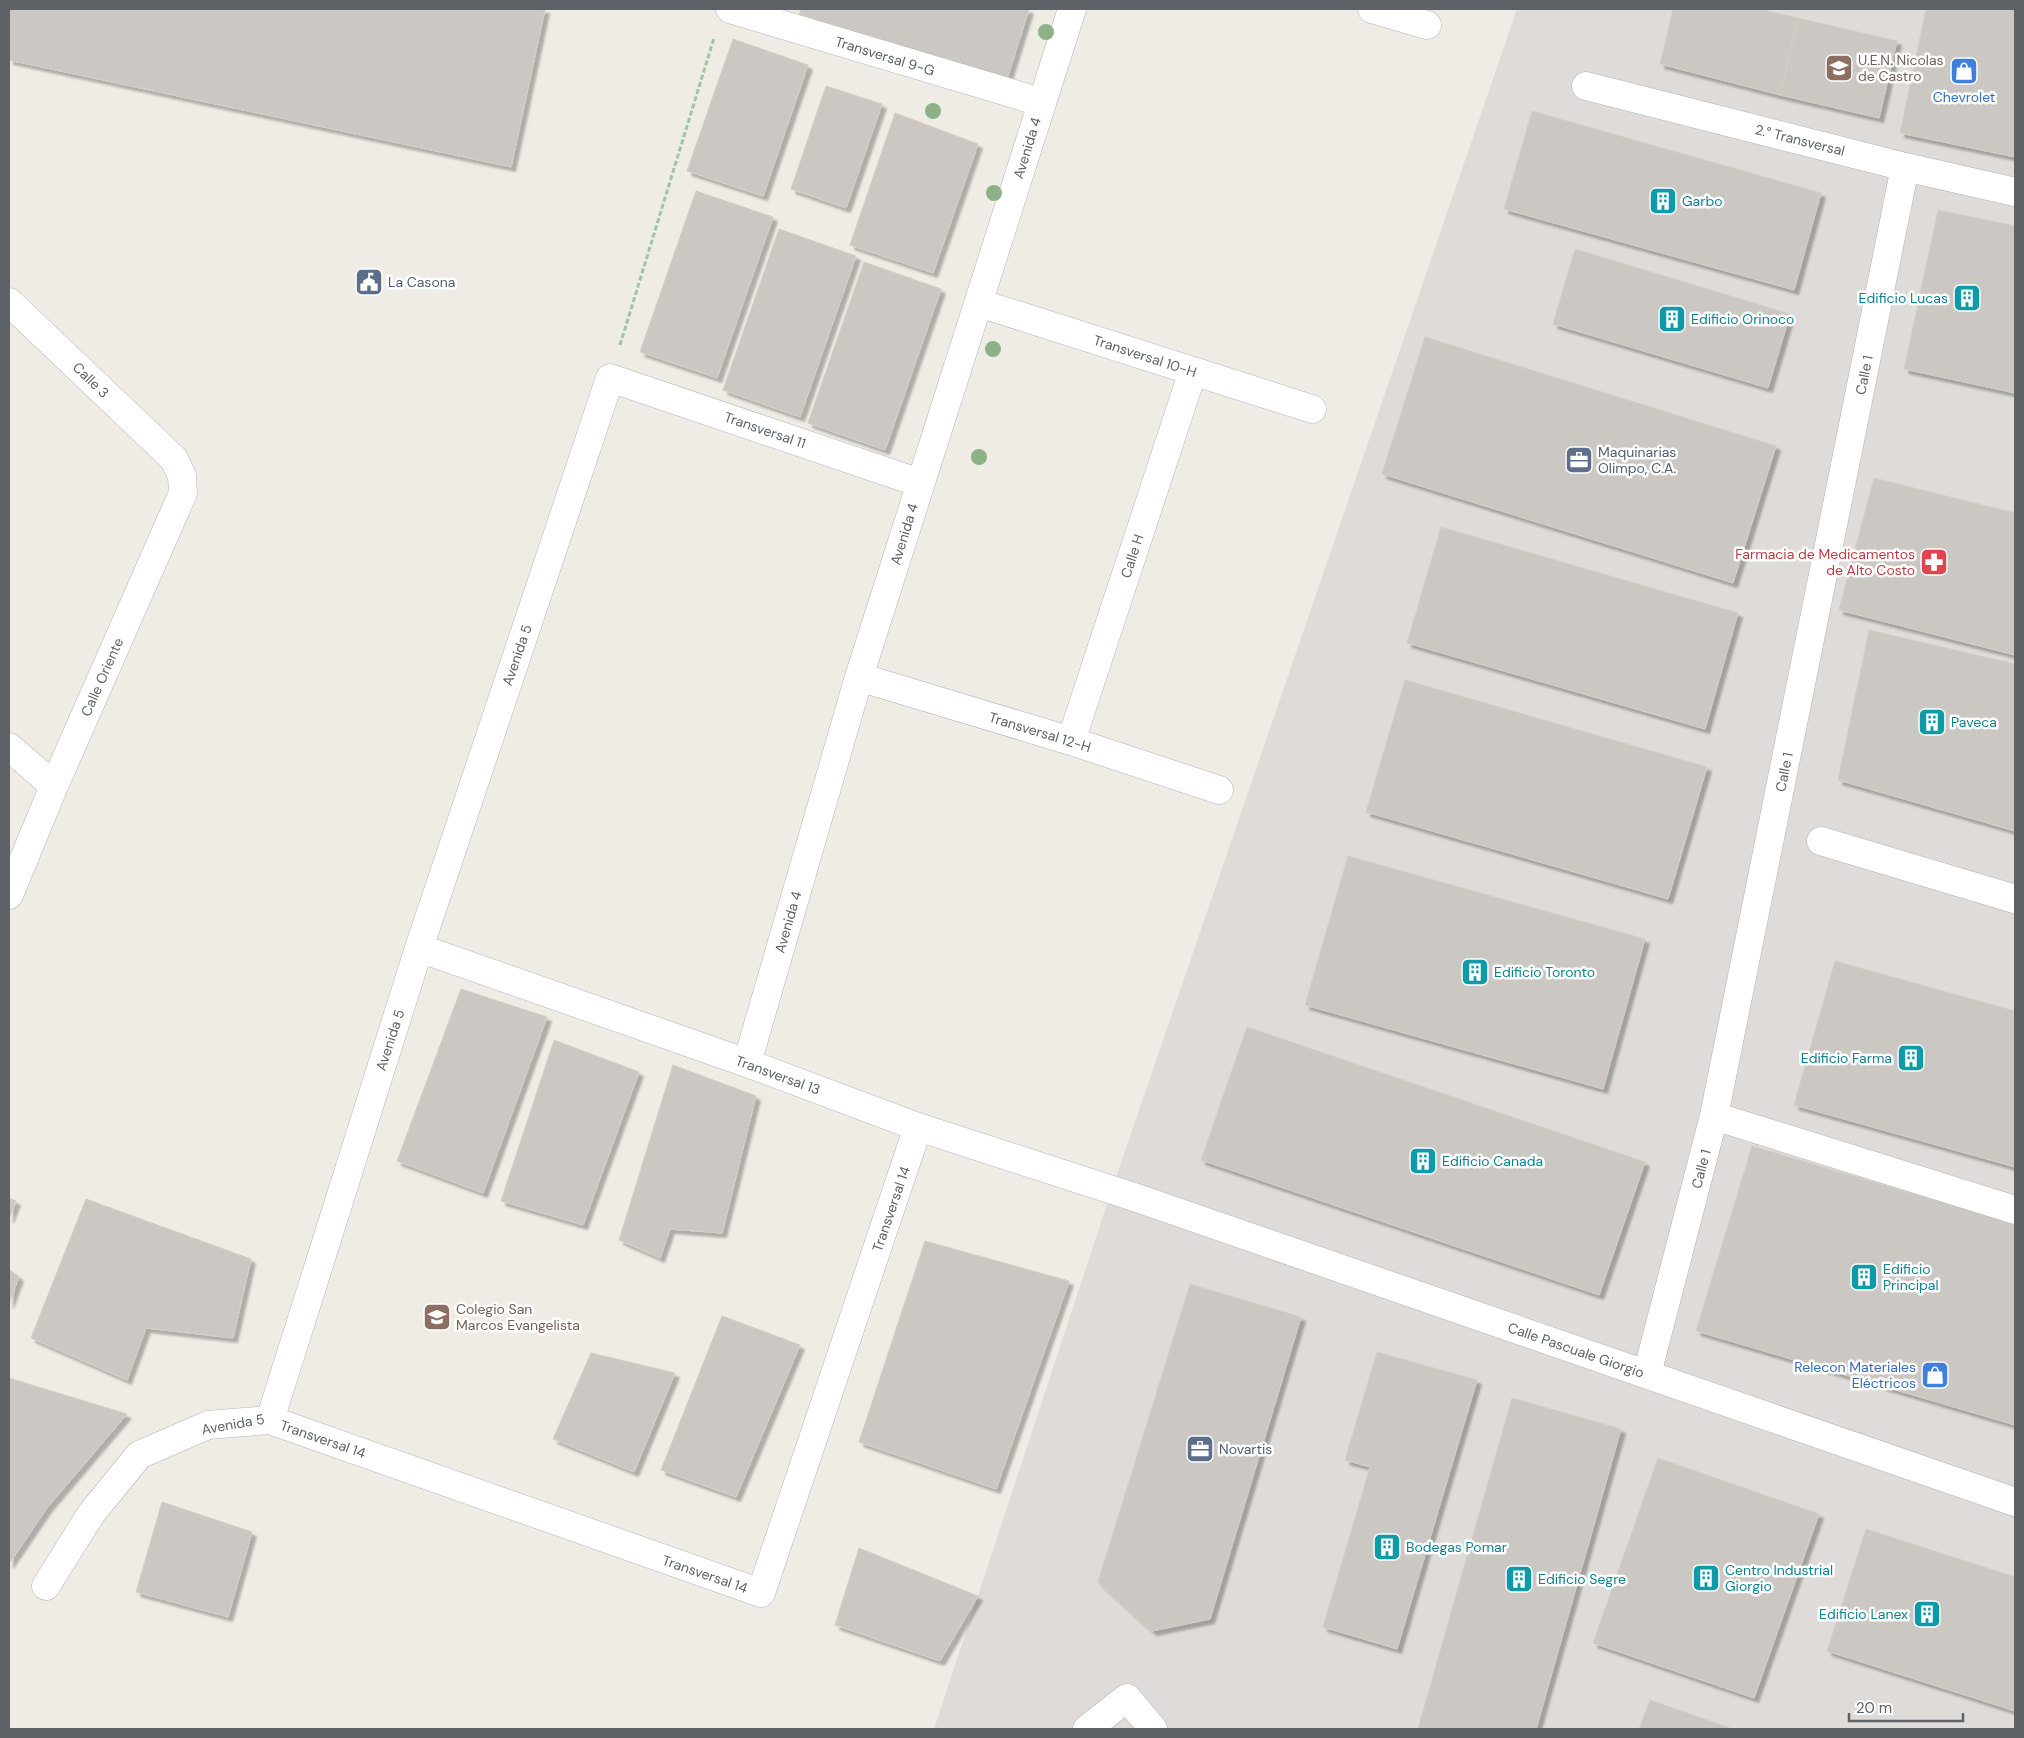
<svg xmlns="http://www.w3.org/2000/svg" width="2024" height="1738" viewBox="0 0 2024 1738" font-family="'DM Sans',sans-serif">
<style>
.industrial{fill:#dedbd8}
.building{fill:#cbc7c3;stroke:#d4cec5;filter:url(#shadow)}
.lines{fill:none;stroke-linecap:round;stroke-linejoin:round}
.minor-casing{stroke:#b1b4b8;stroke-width:29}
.path{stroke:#9ec6a6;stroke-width:3;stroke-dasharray:5 2.5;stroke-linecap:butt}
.minor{stroke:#fff;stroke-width:28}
.tree{fill:#8cb187}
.labels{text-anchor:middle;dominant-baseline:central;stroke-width:5;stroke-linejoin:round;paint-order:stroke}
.street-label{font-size:14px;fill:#5e6266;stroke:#fff}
.education-label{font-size:14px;fill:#785e54;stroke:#fff;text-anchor:start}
.shop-label{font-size:14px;fill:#366cbe;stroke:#fff}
.culture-label{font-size:14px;fill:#0d838f;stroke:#fff;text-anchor:start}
.service-label{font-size:14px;fill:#4e5e75;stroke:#fff;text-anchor:start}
.health-label{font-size:14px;fill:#be3a42;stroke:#fff;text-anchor:end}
</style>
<defs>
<filter id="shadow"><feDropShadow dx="4.5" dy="4.5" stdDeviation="1" flood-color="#0004"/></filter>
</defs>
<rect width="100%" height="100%" fill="#efece6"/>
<!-- industrial -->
<path class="industrial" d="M1517 9H2015V1729H934L1114 1183Z"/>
<!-- building -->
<path class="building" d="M9 9H545L511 167 9 60Z
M801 9H1029L1007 79 799 14Z
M1673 9H1760L1798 18 1780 95 1660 64Z
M1926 9H2015V157L1900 133Z
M1798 18 1897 41 1879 118 1780 95Z
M733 39 808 65 763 196 687 171Z
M826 86 882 104 846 208 791 189Z
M1532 111 1821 193 1794 290 1504 209Z
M895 113 978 144 933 273 850 245Z
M696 191 773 217 717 378 640 352Z
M1938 210 2015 226V393L1904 369Z
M779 229 856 256 800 417 723 390Z
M1575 249 1790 314 1768 388 1553 324Z
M864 262 941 289 885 450 808 423Z
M1425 337 1776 446 1733 583 1382 474Z
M1874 478 2015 513V655L1839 610Z
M1441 527 1738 613 1705 729 1407 643Z
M1869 630 2015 664V831L1838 780Z
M1405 680 1707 767 1668 899 1366 812Z
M1348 856 1645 939 1603 1089 1305 1005Z
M1835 961 2015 1011V1167L1794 1105Z
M461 989 547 1017 483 1193 397 1161Z
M1247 1027 1645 1162 1599 1295 1201 1160Z
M554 1040 639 1072 583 1225 501 1201Z
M673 1065 756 1096 722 1233 670 1229 660 1258 619 1240Z
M1752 1146 2015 1224V1425L1696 1331Z
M9 1198 16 1201 9 1219Z
M86 1199 251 1259 233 1338 146 1328 127 1380 31 1338Z
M925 1241 1069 1281 996 1489 859 1442Z
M9 1269 19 1277 9 1304Z
M1190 1284 1301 1317 1210 1619 1152 1631 1098 1582Z
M722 1316 800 1345 736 1497 661 1470Z
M1377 1352 1477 1380 1397 1649 1323 1627 1370 1467 1345 1460Z
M591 1353 675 1373 634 1472 553 1439Z
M9 1378 127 1414 47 1508 9 1564Z
M1512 1398 1621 1429 1536 1729H1418Z
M1658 1458 1819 1514 1754 1698 1593 1643Z
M162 1502 252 1532 228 1617 136 1592Z
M1866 1529 2015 1577V1711L1827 1651Z
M859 1548 978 1596 940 1661 835 1625Z
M1650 1700 1733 1729H1639Z"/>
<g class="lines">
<!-- minor casing -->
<g class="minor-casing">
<path id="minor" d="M730 9 1041 102
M1372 9 1427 25
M1586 86 1905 167 2015 192
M9 302 174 459 182 476 183 493 54 786 9 895
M979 303 1312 409
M859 677 1071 741 1219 790
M1071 741 1193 371
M9 747 54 786
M1821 841 2015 899
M419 948 747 1063 918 1127 1137 1198 2015 1502
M747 1063 859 677 1072 9
M1714 1116 2015 1210
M1647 1374 1714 1116 1905 167
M270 1420 419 948 610 378 920 483
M46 1586 91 1514 139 1455 208 1425 270 1420 761 1593 918 1127
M1087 1729 1127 1698 1153 1729"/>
</g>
<!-- path -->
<path class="path" d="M620 345 714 38"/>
<!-- minor -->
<use href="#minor" class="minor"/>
</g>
<!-- trees -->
<g class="tree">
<circle cx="1046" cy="32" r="8"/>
<circle cx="933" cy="111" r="8"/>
<circle cx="994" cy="193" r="8"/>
<circle cx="993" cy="349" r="8"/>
<circle cx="979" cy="457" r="8"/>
</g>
<!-- icons -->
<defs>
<g id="school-square" transform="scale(1.4375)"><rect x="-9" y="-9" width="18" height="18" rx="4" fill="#8d6e63" stroke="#fff"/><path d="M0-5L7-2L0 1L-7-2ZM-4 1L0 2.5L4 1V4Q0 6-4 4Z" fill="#fff"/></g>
<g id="shop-square" transform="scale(1.4375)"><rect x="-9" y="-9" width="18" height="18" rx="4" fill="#3f7fe0" stroke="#fff"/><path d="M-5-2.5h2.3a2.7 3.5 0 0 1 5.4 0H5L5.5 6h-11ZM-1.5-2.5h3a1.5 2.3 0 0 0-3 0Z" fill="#fff"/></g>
<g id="building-square" transform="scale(1.4375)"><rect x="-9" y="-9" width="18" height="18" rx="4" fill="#0f9aa8" stroke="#fff"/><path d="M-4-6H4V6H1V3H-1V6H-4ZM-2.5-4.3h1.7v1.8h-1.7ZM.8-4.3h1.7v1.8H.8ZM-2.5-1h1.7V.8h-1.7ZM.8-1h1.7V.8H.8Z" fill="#fff"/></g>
<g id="civic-square" transform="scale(1.4375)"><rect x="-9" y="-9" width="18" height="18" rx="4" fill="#5c6f8a" stroke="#fff"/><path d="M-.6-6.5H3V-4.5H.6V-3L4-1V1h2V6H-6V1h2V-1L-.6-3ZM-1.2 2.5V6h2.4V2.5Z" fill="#fff"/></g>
<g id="office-square" transform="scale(1.4375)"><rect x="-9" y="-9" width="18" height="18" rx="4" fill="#5c6f8a" stroke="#fff"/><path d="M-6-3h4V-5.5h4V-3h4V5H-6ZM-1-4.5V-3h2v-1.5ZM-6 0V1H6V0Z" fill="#fff"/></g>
<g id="pharmacy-square" transform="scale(1.4375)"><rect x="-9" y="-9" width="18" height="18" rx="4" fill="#e0444e" stroke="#fff"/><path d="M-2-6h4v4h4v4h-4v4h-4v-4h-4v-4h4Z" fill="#fff"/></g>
</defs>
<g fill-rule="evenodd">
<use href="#school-square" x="1839" y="68"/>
<use href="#shop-square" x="1964" y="71"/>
<use href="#building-square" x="1663" y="201"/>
<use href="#civic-square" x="369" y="282"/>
<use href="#building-square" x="1967" y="298"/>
<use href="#building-square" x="1672" y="319"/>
<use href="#office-square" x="1579" y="460"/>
<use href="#pharmacy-square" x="1934" y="562"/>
<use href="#building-square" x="1932" y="722"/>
<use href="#building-square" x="1475" y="972"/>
<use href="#building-square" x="1911" y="1058"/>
<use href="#building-square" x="1423" y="1161"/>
<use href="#building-square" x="1864" y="1277"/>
<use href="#school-square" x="437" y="1317"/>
<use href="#shop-square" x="1935" y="1375"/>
<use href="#office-square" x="1200" y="1449"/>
<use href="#building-square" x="1387" y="1547"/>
<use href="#building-square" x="1706" y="1578"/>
<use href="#building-square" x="1519" y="1579"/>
<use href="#building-square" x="1927" y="1614"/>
</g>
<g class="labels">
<!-- street labels -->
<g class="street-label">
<text transform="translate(885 56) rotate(17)">Transversal 9-G</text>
<text transform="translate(1800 140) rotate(14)">2.° Transversal</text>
<text transform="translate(1027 148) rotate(-73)">Avenida 4</text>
<text transform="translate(1145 356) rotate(18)">Transversal 10-H</text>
<text transform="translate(1864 375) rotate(-79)">Calle 1</text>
<text transform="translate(91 380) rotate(44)">Calle 3</text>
<text transform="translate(765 430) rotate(19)">Transversal 11</text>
<text transform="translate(904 534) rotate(-73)">Avenida 4</text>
<text transform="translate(1132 556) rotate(-72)">Calle H</text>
<text transform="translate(517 655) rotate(-71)">Avenida 5</text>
<text transform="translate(102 677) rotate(-66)">Calle Oriente</text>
<text transform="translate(1040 732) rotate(17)">Transversal 12-H</text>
<text transform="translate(1784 772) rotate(-79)">Calle 1</text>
<text transform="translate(788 922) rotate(-74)">Avenida 4</text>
<text transform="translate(390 1040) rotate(-72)">Avenida 5</text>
<text transform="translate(778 1075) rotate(20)">Transversal 13</text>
<text transform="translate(1701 1169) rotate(-75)">Calle 1</text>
<text transform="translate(891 1209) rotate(-71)">Transversal 14</text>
<text transform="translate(1576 1350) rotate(19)">Calle Pascuale Giorgio</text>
<text transform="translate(233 1424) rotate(-10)">Avenida 5</text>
<text transform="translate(323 1439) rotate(19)">Transversal 14</text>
<text transform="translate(705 1574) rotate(19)">Transversal 14</text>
</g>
<!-- education labels -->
<g class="education-label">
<text x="1858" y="60">U.E.N. Nicolas<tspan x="1858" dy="16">de Castro</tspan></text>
<text x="456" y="1309">Colegio San<tspan x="456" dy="16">Marcos Evangelista</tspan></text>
</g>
<!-- shop labels -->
<g class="shop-label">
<text x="1964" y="97">Chevrolet</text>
<text x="1916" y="1367" text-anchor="end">Relecon Materiales<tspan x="1916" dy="16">Eléctricos</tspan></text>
</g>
<!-- culture labels -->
<g class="culture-label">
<text x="1682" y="201">Garbo</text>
<text x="1948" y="298" text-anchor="end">Edificio Lucas</text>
<text x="1691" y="319">Edificio Orinoco</text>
<text x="1951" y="722">Paveca</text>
<text x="1494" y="972">Edificio Toronto</text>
<text x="1892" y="1058" text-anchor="end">Edificio Farma</text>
<text x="1442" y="1161">Edificio Canada</text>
<text x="1883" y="1269">Edificio<tspan x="1883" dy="16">Principal</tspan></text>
<text x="1406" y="1547">Bodegas Pomar</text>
<text x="1725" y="1570">Centro Industrial<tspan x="1725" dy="16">Giorgio</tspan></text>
<text x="1538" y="1579">Edificio Segre</text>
<text x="1908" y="1614" text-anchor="end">Edificio Lanex</text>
</g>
<!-- service labels -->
<g class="service-label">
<text x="388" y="282">La Casona</text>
<text x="1598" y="452">Maquinarias<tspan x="1598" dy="16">Olimpo, C.A.</tspan></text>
<text x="1219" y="1449">Novartis</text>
</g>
<!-- health labels -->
<g class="health-label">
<text x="1915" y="554">Farmacia de Medicamentos<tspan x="1915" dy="16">de Alto Costo</tspan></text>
</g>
</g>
<!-- border -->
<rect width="2024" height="1738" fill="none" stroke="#5e6266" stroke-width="20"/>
<!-- scale -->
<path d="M1849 1713v8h114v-8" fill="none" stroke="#5e6266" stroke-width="2.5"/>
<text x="1856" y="1713" font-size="15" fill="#5e6266" stroke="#ffffff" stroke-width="4" paint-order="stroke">20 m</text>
</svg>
